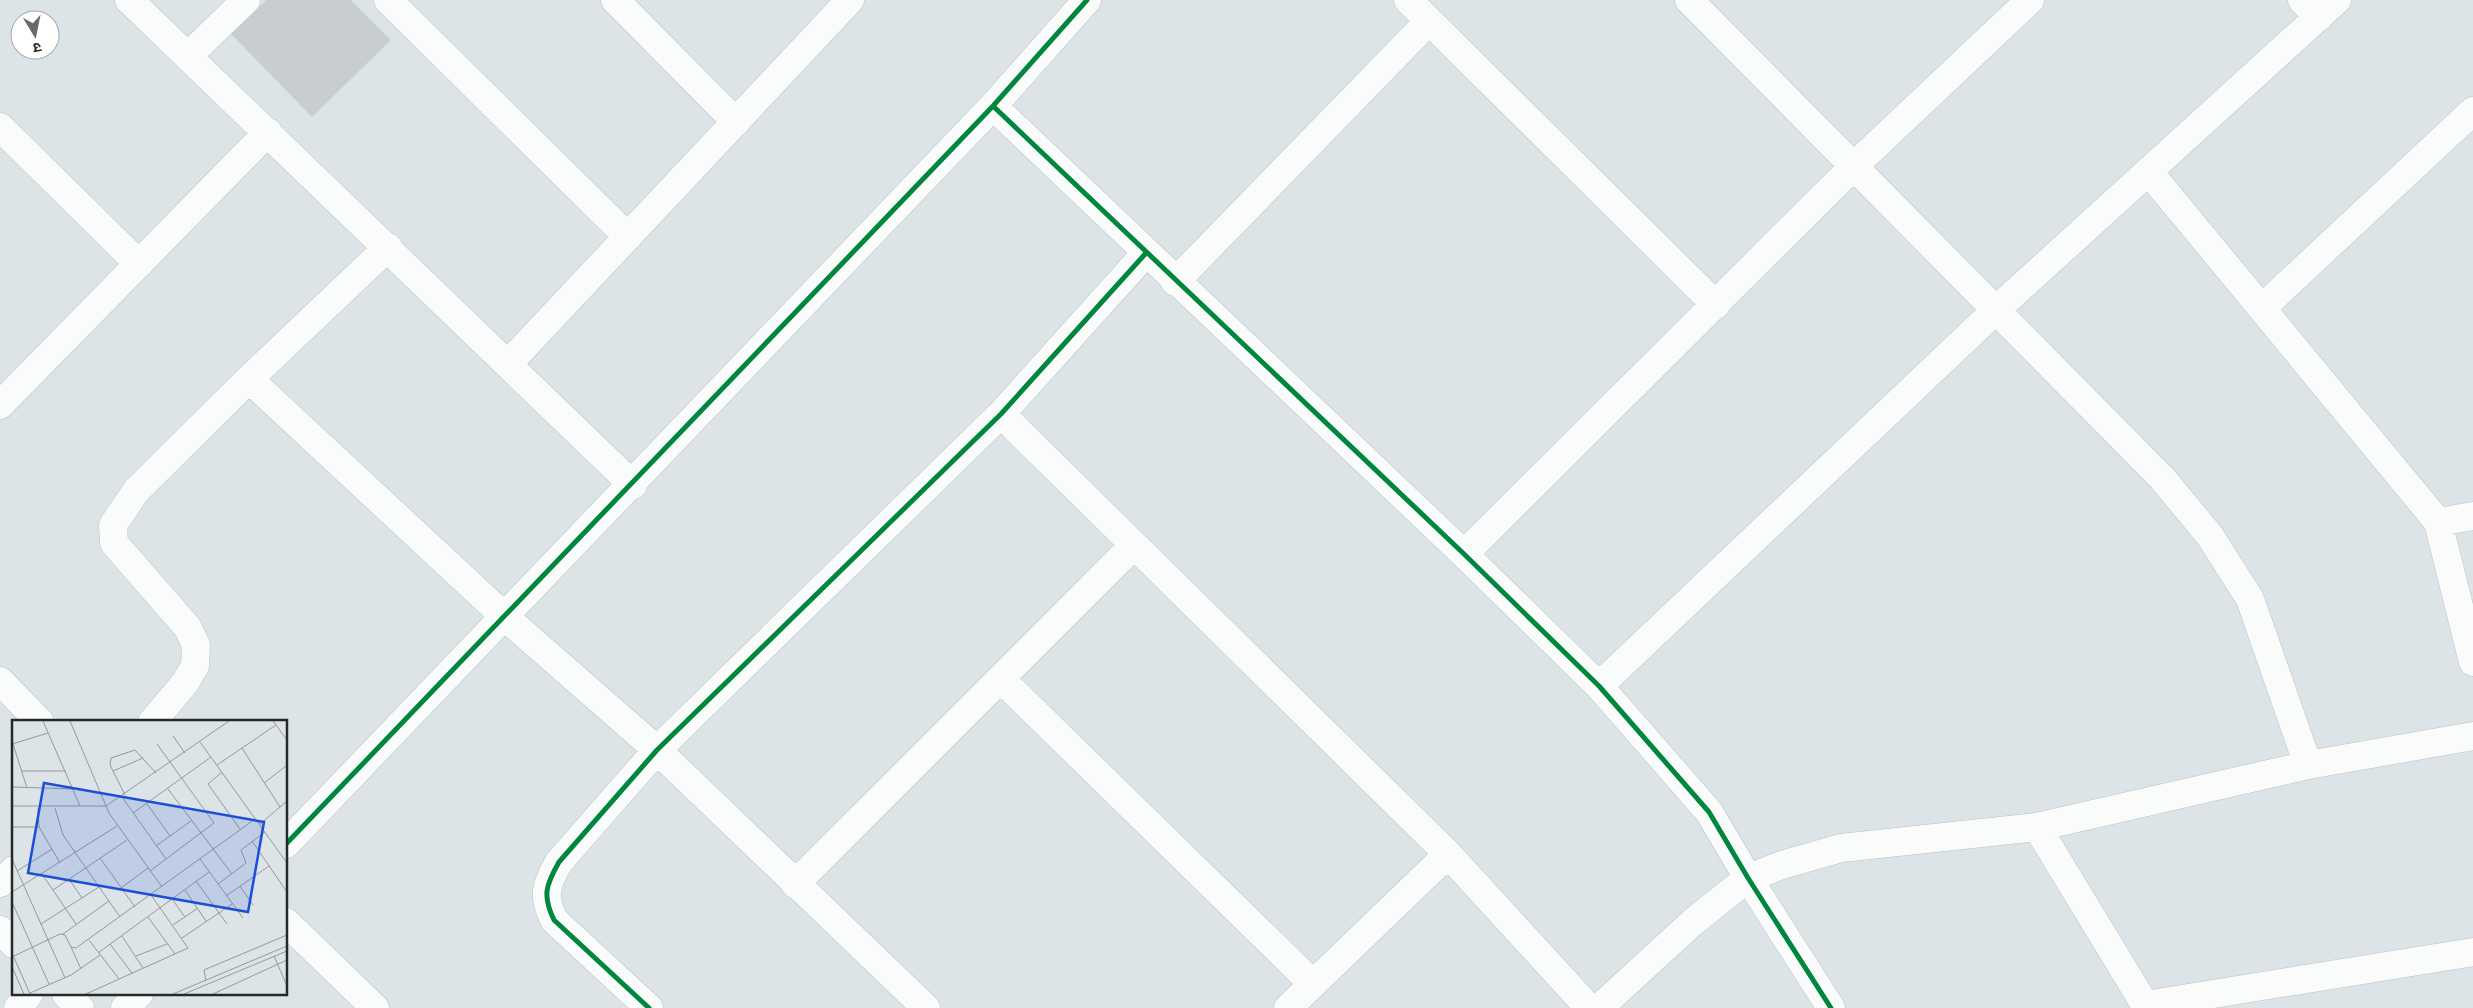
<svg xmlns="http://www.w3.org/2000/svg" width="2473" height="1008" viewBox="0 0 2473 1008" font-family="'Source Sans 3','Noto Sans Devanagari',sans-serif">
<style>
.building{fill:#c8cdd0}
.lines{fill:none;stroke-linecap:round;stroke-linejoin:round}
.minor-casing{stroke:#bfc0c0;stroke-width:29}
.tertiary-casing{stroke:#bfc0c0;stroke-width:29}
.minor{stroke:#fafbfb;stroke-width:28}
.tertiary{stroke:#fafbfb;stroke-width:28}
.cycleway-casing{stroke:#fff;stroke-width:8}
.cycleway{stroke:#00873e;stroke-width:5}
.inset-road{fill:none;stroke:#94999b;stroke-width:1}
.view{fill:#1d4ed8;fill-opacity:0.15;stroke:#1d4ed8;stroke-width:2.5}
.inset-edge{fill:none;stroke:#282828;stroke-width:2.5}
</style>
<rect width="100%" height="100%" fill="#dce4e7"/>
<!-- building -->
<path class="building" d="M266 0H351L391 40 312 117 231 34Z"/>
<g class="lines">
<!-- minor casing -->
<g class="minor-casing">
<path id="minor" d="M129 0 633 485
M388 0 628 237
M615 0 736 122
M1408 0 1716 305
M1689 0 2162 478 2210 536 2250 599 2308 765
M2302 0 2319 17
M188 56 246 0
M993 106 1464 554 1599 686 1709 812 1748 878 1831 1008
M0 127 139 264
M2149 172 2438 522
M1175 282 1429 21
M2262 308 2473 111
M508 364 850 0
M249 379 505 617 657 750 926 1008
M0 405 268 132
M1001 414 1448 854 1589 1008
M2473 516 2438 522 2473 662
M1464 554 1854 166 2030 0
M1001 679 1312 983
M0 681 40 722
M1599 686 1997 309 2337 0
M152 722 185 683 195 666 196 645 188 628 114 543 113 525 136 491 249 379 388 247
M2037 827 2147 1008
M286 844 993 106 1087 0
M0 883 14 870
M795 884 1134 545
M286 922 375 1008
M0 930 14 944
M66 994 80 1008
M2145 1005 2473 952
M18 1008 29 994
M125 1008 139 994
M649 1008 554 920C542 895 546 885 559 862L657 750 1001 414 1146 253
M1288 1008 1448 854"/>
</g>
<!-- tertiary casing -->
<g class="tertiary-casing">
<path id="tertiary" d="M1599 1008 1693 922 1748 878 1782 865 1841 848 2037 827 2308 765 2473 736"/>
</g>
<!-- minor -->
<use href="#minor" class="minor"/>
<!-- tertiary -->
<use href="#tertiary" class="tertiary"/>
<!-- cycleway casing -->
<g class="cycleway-casing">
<path id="cycleway" d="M993 106 1464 554 1599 686 1709 812 1748 878 1831 1008
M286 844 993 106 1087 0
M649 1008 554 920C542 895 546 885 559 862L657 750 1001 414 1146 253"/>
</g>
<!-- cycleway -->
<use href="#cycleway" class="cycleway"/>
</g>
<!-- overview -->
<g transform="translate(12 720)">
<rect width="275" height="275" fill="#dce4e7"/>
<path class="inset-road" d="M31 1 68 86M58 1 97 93 150 167M261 1 275 20M161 16 173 33M188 22 275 143M0 24 36 13M1 24 15 68M230 28 268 87M205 45 264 5M10 51H54M101 51 131 38M210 52 196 64 228 109M252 63 275 45M0 67 61 69M156 69 220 154M113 75 98 45 99 38 123 30 144 53M110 77 154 139M135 84 158 116M0 86H94L217 1M43 88 51 115 108 197M121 93 199 37M248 104 275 81M0 107H27L26 88M27 107 48 143M240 121 275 172M144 126 179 101M88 138 123 187M0 139 53 258M188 139 231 198M5 151 40 129M138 151 202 103 145 24M30 154 64 204M57 159 70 178M184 161 215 204M206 164 234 143 229 130 253 112M228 166 241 185M109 168 136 148M41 170 115 120M173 170 194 201M0 172 105 106M214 176 257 146M160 179 173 197M0 182 37 264M136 197 163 234M29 204 87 167M161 205 186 188M51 214 97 181M110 216 131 248M170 218 220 184M77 220 107 259M98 224 120 253M59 227 69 249M0 233 18 274M86 233 197 152M124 236 155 224M262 236 275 266M0 237 48 214 53 215 59 227 64 228 243 99M0 247 12 274M194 261 192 250 275 215M18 273 59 255 88 235M74 274 176 228 139 175M161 274 275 226M172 274 275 231M201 274 275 240"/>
<path class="view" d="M32 63 252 102 236 192 16 153Z"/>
<rect width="275" height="275" class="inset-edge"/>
</g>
<!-- north arrow -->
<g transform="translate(35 35) rotate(170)"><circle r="24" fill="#ffffff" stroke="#a9a9a9"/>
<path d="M0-4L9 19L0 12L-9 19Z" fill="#676a6b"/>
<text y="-8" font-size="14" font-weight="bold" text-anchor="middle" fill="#282828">उ</text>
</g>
</svg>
